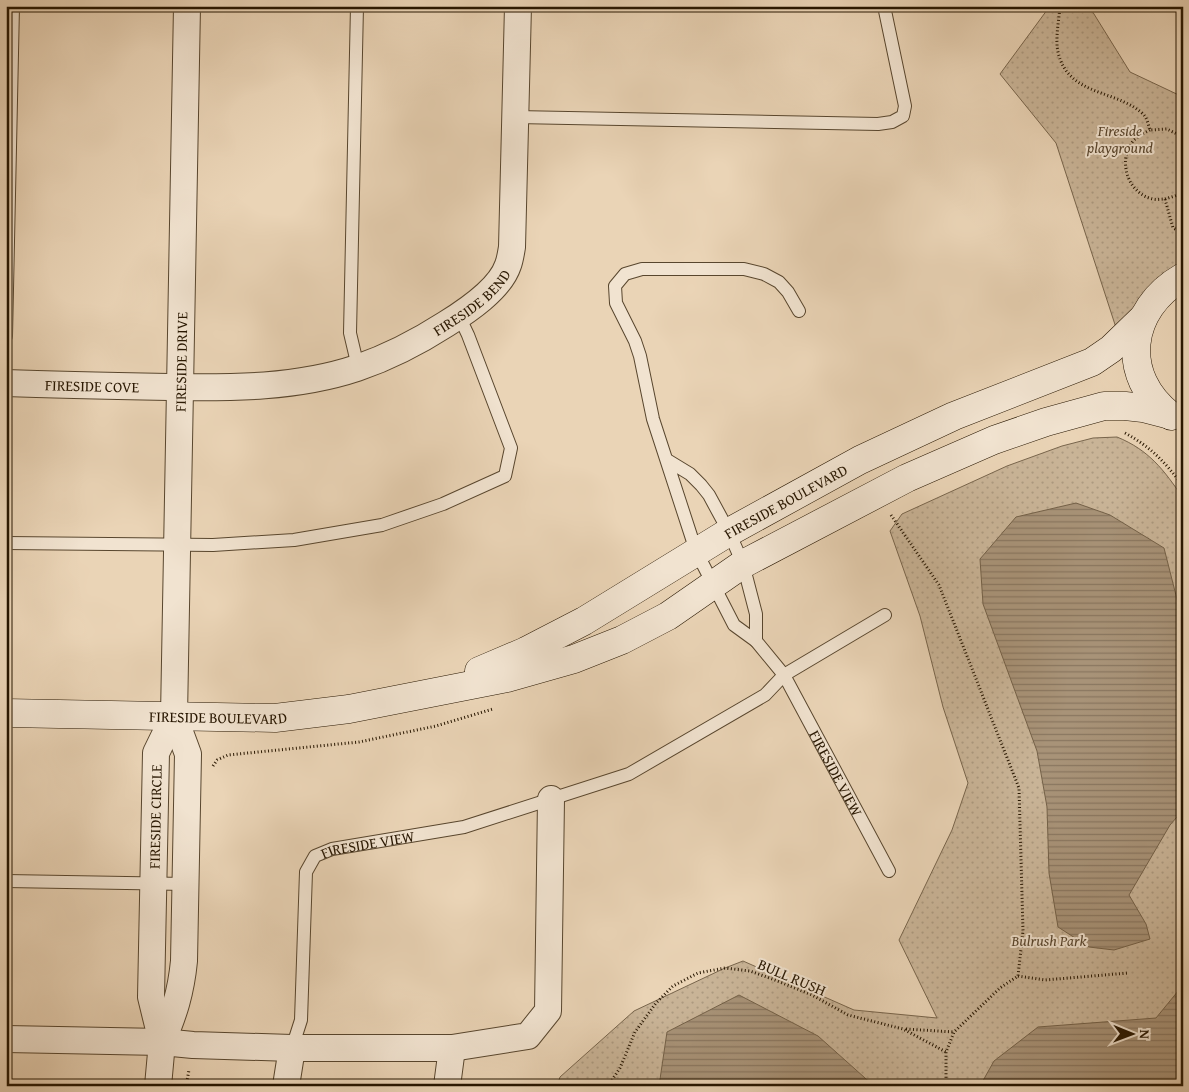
<svg xmlns="http://www.w3.org/2000/svg" width="1189" height="1092" viewBox="0 0 1189 1092" font-family="'Gentium Book Plus',serif">
<style>
.grass{fill:url(#grass-dots);stroke:#78654c}
.water{fill:url(#water-rules);stroke:#746148}
.lines{fill:none;stroke-linecap:round;stroke-linejoin:round}
.lane-casing{stroke:#58462e;stroke-width:14}
.street-casing{stroke:#58462e;stroke-width:28}
.secondary-casing{stroke:#271600;stroke-width:29}
.path{stroke:#271600;stroke-width:3;stroke-dasharray:1 2.5;stroke-linecap:butt}
.lane{stroke:#f1e3d0;stroke-width:12}
.street{stroke:#f1e3d0;stroke-width:26}
.secondary{stroke:#f1e3d0;stroke-width:28}
.labels{text-anchor:middle;dominant-baseline:central;stroke-width:4;stroke-linejoin:round;paint-order:stroke}
.park-label{font-size:15px;font-style:italic;fill:#58452d;stroke:#f1e3d0}
.street-label{font-size:15px;fill:#271600;stroke:#f1e3d0}
</style>
<defs>
<pattern id="grass-dots" width="8" height="8" patternUnits="userSpaceOnUse" patternTransform="scale(1.25)"><rect width="8" height="8" fill="#c9b497"/><path d="M2 2h.1M6 6h.1" fill="none" stroke="#ad9a80" stroke-width="1.8" stroke-linecap="round"/></pattern>
<pattern id="water-rules" width="6" height="5" patternUnits="userSpaceOnUse" patternTransform="scale(1.25)"><rect width="6" height="5" fill="#a89378"/><path d="M0 2.5h6" fill="none" stroke="#897760"/></pattern>
</defs>
<rect width="100%" height="100%" fill="#ead4b6"/>
<filter id="stains"><feTurbulence type="fractalNoise" baseFrequency=".004" numOctaves="4"/><feColorMatrix values="0 0 0 0 .2 0 0 0 0 .09 0 0 0 0 .02 0 0 0 .5 -.17"/></filter>
<radialGradient id="worn" r=".72"><stop offset=".6" stop-color="#630" stop-opacity="0"/><stop offset="1" stop-color="#630" stop-opacity=".3"/></radialGradient>
<!-- grass -->
<path class="grass" d="M1050 6H1089L1130 72 1183 97V277L1120 340 1056 143 1000 74Z
M1117 437C1149 450 1164 470 1183 498V1086H557L560 1077 634 1011 725 968 743 961 854 1010 937 1018 899 940 952 830 968 783 943 707 920 616 890 531 902 514 1007 466 1062 446 1093 438Z"/>
<!-- water -->
<path class="water" d="M1076 503 1110 515 1164 548 1183 623V810L1170 825 1129 895 1146 924 1150 939 1114 950 1089 947 1058 927 1049 873 1047 807 1037 751 983 604 980 559 1016 517Z
M1183 985V1086H980L994 1061 1038 1027 1156 1018Z
M739 995 818 1036 874 1086H659L667 1032Z"/>
<g class="lines">
<!-- lane casing -->
<g class="lane-casing">
<g id="lane">
<path d="M357 6 350 333 358 367"/>
<path d="M516 117 878 124 892 122 903 116 905 106 884 6"/>
<path d="M6 336 13 6"/>
<path d="M667 460 690 474 701 485 709 495 729 532 743 564 756 614V641L734 625 696 551 653 419 640 356 635 341 616 303 615 286 625 274 642 269H744L764 274 779 282 788 292 799 311"/>
<path d="M6 543 213 545 294 540 382 525 443 504 505 476 511 448 468 335 459 316"/>
<path id="s1" d="M756 641 784 675 889 871"/>
<path d="M6 881 186 884"/>
<path id="s2" d="M292 1048 301 1020 306 872 315 856 332 849 464 827 629 774 765 695 784 675 885 615"/>
</g>
</g>
<!-- street casing -->
<g class="street-casing">
<g id="street">
<path id="s3" d="M6 383C61 385 115 386 169 387 233 388 297 388 357 368 389 357 418 342 446 324 467 311 500 289 508 265 510 260 511 253 512 247L518 6"/>
<path d="M6 1039 162 1042 193 1045 292 1048H452L528 1036 548 1011 551 799"/>
<path id="s4" d="M162 1042C174 1014 181 992 184 961L188 754 174 716 187 6"/>
<path id="s5" d="M158 1086 162 1042 151 997 156 753 174 716"/>
<path d="M286 1086 292 1048"/>
<path d="M447 1086 452 1048"/>
</g>
</g>
<!-- secondary casing -->
<g class="secondary-casing">
<g id="secondary">
<path d="M1171 416C1119 376 1127 309 1183 277"/>
<path id="s6" d="M479 671 526 651 584 621 729 532 860 460 954 416 1092 362 1111 349 1143 318"/>
<path id="s7" d="M6 713 275 718 349 709 507 678 574 659 622 640 668 616 743 564 907 478 994 440 1046 422 1104 406H1125L1143 408 1170 415"/>
</g>
</g>
<!-- path -->
<path class="path" d="M1060 6C1059 20 1055 39 1058 52 1068 96 1114 89 1142 113 1147 117 1148 124 1150 130L1167 129 1183 137
M1150 130C1144 133 1138 136 1133 141 1117 161 1128 194 1153 199 1157 200 1161 199 1165 199L1173 228 1177 230 1182 231
M1183 191 1178 195 1183 213
M1165 199 1178 195
M1125 433C1151 447 1165 462 1183 486
M891 515 939 585 1019 788 1023 931 1018 976 1000 988 954 1032 946 1052V1086
M213 766 217 760 228 755 359 742 436 726 493 709
M1018 976 1045 980 1128 973
M906 1029 954 1032
M186 1086 189 1070
M608 1086 620 1068 635 1032 656 1003 673 986 698 973 725 968 750 971 775 980 812 995 848 1015 903 1029 946 1052"/>
<!-- lane -->
<use href="#lane" class="lane"/>
<!-- street -->
<use href="#street" class="street"/>
<!-- secondary -->
<use href="#secondary" class="secondary"/>
</g>
<g class="labels">
<!-- park labels -->
<g class="park-label">
<text x="1120" y="130">Fireside<tspan x="1120" dy="17">playground</tspan></text>
<text x="1049" y="940">Bulrush Park</text>
</g>
<!-- street labels -->
<g class="street-label">
<text stroke="none"><textPath href="#s3" startOffset="486">FIRESIDE BEND</textPath></text>
<text stroke="none"><textPath href="#s4" startOffset="686">FIRESIDE DRIVE</textPath></text>
<text stroke="none"><textPath href="#s3" startOffset="86">FIRESIDE COVE</textPath></text>
<text stroke="none"><textPath href="#s6" startOffset="351">FIRESIDE BOULEVARD</textPath></text>
<text stroke="none"><textPath href="#s7" startOffset="212">FIRESIDE BOULEVARD</textPath></text>
<text stroke="none"><textPath href="#s1" startOffset="155">FIRESIDE VIEW</textPath></text>
<text stroke="none"><textPath href="#s5" startOffset="271">FIRESIDE CIRCLE</textPath></text>
<text stroke="none"><textPath href="#s2" startOffset="250">FIRESIDE VIEW</textPath></text>
<text transform="translate(792 977) rotate(23)">BULL RUSH</text>
</g>
</g>
<!-- margin -->
<rect width="1189" height="1092" fill="none" stroke="#ead4b6" stroke-width="25"/>
<rect x="8" y="8" width="1174" height="1077" fill="none" stroke="#271600" stroke-width="2.5"/>
<rect x="12" y="12" width="1164" height="1067" fill="none" stroke="#271600"/>
<!-- north arrow -->
<g transform="translate(1132 1034) rotate(91)" stroke="#f1e3d0" stroke-width="4" paint-order="stroke">
<path d="M0-4L9 19L0 12L-9 19Z" fill="#271600"/>
<text y="-8" font-size="14" font-weight="bold" text-anchor="middle" fill="#271600">N</text>
</g>
<rect width="100%" height="100%" filter="url(#stains)"/>
<rect width="100%" height="100%" fill="url(#worn)"/>
</svg>
